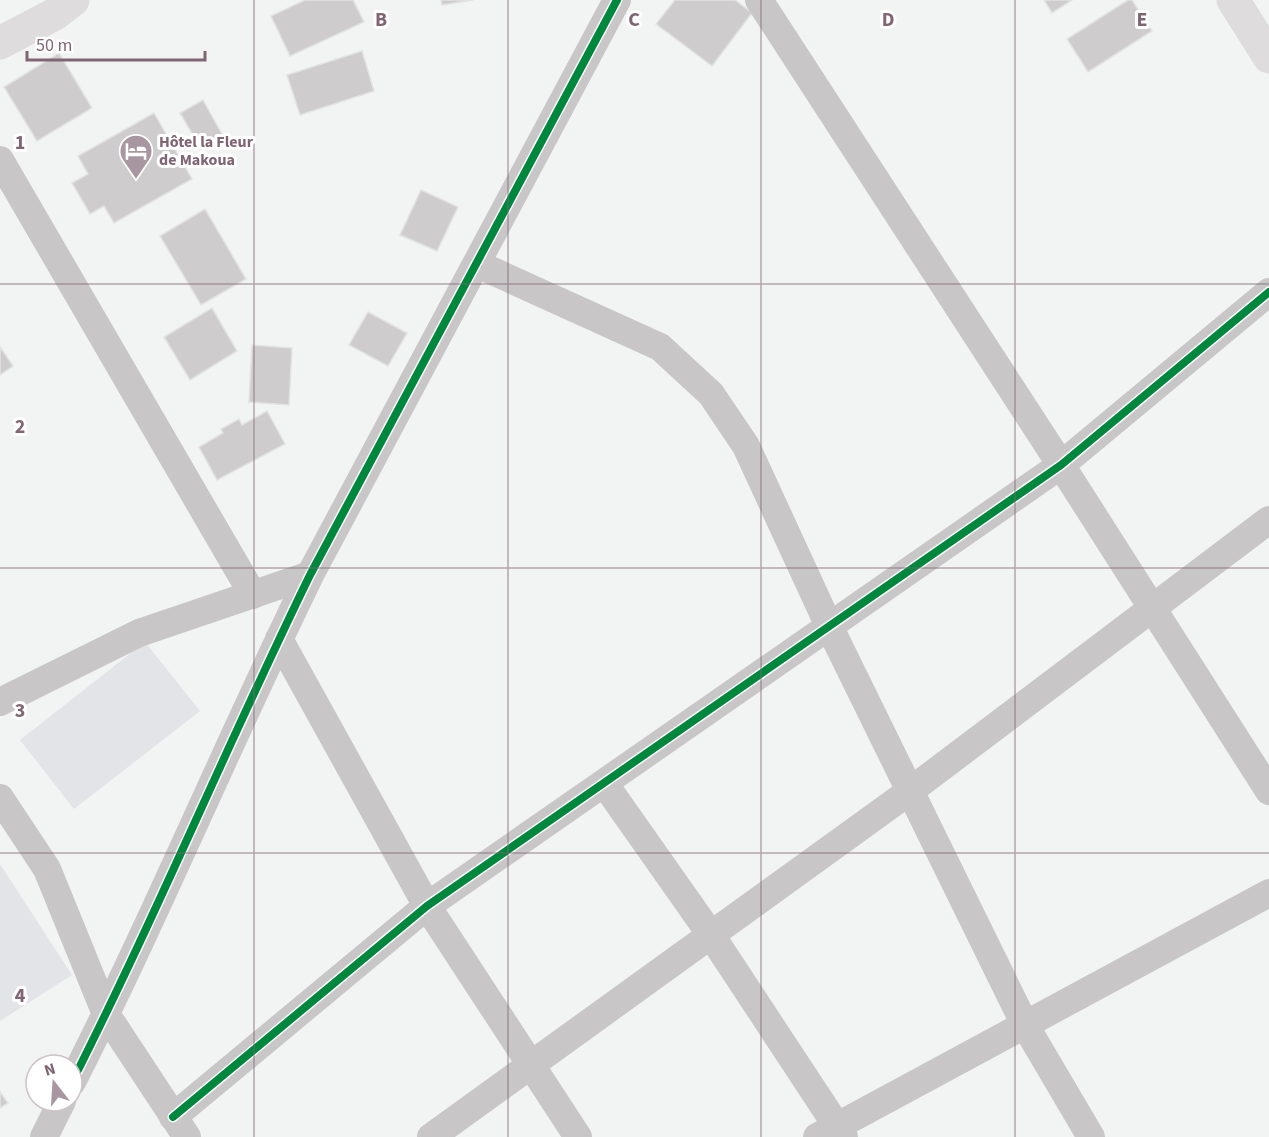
<svg xmlns="http://www.w3.org/2000/svg" width="1269" height="1137" viewBox="0 0 1269 1137" font-family="'Source Sans 3',sans-serif">
<style>
.green{fill:#e2e4e7}
.building{fill:#cecccd;stroke:#e2e2e2;stroke-width:1.5}
.lines{fill:none;stroke-linecap:round;stroke-linejoin:round}
.minor{stroke:#c8c6c7;stroke-width:28}
.major{stroke:#dedcdd;stroke-width:33}
.highway{stroke:#dedcdd;stroke-width:33}
.cycleway-casing{stroke:#fff;stroke-width:11}
.cycleway{stroke:#00873e;stroke-width:8}
.grid{fill:none;stroke:#806673;stroke-width:1.5;stroke-opacity:0.55}
.labels{text-anchor:middle;dominant-baseline:central;stroke-width:6;stroke-linejoin:round;paint-order:stroke}
.poi-label{font-size:16px;font-weight:bold;fill:#806673;stroke:#fff;text-anchor:start}
.grid-label{font-size:20px;text-anchor:middle;font-weight:bold;fill:#806673;stroke:#fff;stroke-width:6;stroke-linejoin:round;paint-order:stroke}
</style>
<rect width="100%" height="100%" fill="#f2f3f3"/>
<!-- green -->
<path class="green" d="M145 642 200 711 74 809 20 740Z
M0 864 72 975 0 1021Z"/>
<!-- building -->
<path class="building" d="M305 0H353L364 22 290 56 271 16Z
M441 0H473L442 5Z
M675 0H735L752 13 712 66 656 24Z
M1044 0H1072L1052 13Z
M1128 0H1132L1152 31 1088 72 1067 39Z
M362 51 374 91 300 115 287 75Z
M59 53 92 108 37 141 4 87Z
M203 100 223 136 201 149 180 113Z
M154 113 192 179 114 223 104 206 90 214 72 183 88 174 78 156Z
M421 190 458 207 437 251 400 235Z
M205 209 246 279 201 305 160 236Z
M212 308 237 351 190 380 164 337Z
M368 312 407 333 388 366 349 345Z
M252 345 292 348 289 405 249 402Z
M0 347 13 366 0 375Z
M267 411 285 444 217 480 199 447 223 433 221 429 239 419 242 425Z
M0 1092 8 1103 0 1108Z"/>
<g class="lines">
<!-- minor -->
<path class="minor" d="M759 0 1061 465 1269 791
M0 160 253 595
M477 264 660 347 711 394 746 446 829 626 1025 1025 1091 1137
M279 639 427 906 578 1137
M0 702 139 633 310 575
M604 783 711 935 844 1137
M0 798 47 869 106 1014 187 1137
M72 1082C156 916 228 743 310 575L617 0
M173 1117 427 906 1061 465 1269 292
M44 1137 62 1101
M431 1137 910 791 1269 520
M817 1137 1269 893"/>
<!-- major -->
<path class="major" d="M0 43 55 14 73 0"/>
<!-- highway -->
<path class="highway" d="M1233 0 1269 57"/>
<!-- cycleway casing -->
<g class="cycleway-casing">
<path id="cycleway" d="M72 1082C156 916 228 743 310 575L617 0
M173 1117 427 906 1061 465 1269 292"/>
</g>
<!-- cycleway -->
<use href="#cycleway" class="cycleway"/>
</g>
<!-- grid -->
<path class="grid" d="M254 0V1137M508 0V1137M761 0V1137M1015 0V1137M0 284H1269M0 568H1269M0 853H1269"/>
<!-- icons -->
<defs>
<g id="hotel-pin" transform="scale(1.725)"><path d="M0 17L-7.5 6A9.5 9.5 0 1 1 7.5 6Z" fill="#a897a0" stroke="#fff"/><path d="M-6-4.5h1.5V1H6V5H4.5V3h-9V5H-6ZM-4 0a1.8 1.8 0 1 1 3.6 0ZM.5 0V-2.5h3Q6-2.5 6 0Z" fill="#fff"/></g>
</defs>
<g fill-rule="evenodd">
<use href="#hotel-pin" x="136" y="151"/>
</g>
<g class="labels">
<!-- poi labels -->
<g class="poi-label">
<text x="159" y="142">Hôtel la Fleur<tspan x="159" dy="18">de Makoua</tspan></text>
</g>
</g>
<g class="grid-label">
<text x="381" y="26">B</text>
<text x="634" y="26">C</text>
<text x="888" y="26">D</text>
<text x="1142" y="26">E</text>
<text x="20" y="149">1</text>
<text x="20" y="433">2</text>
<text x="20" y="717">3</text>
<text x="20" y="1002">4</text>
</g>
<!-- north arrow -->
<g transform="translate(54 1083) rotate(343)"><circle r="28" fill="#ffffff" stroke="#ccc2c7" stroke-width="1.5"/>
<path d="M0-4.5L10 22L0 15L-10 22Z" fill="#a897a0"/>
<text y="-9" font-size="16" font-weight="bold" text-anchor="middle" fill="#806673">N</text>
</g>
<!-- scale -->
<path d="M27 51v9h178v-9" fill="none" stroke="#806673" stroke-width="3"/>
<text x="36" y="51" font-size="18" fill="#806673" stroke="#ffffff" stroke-width="4.5" paint-order="stroke">50 m</text>
</svg>
